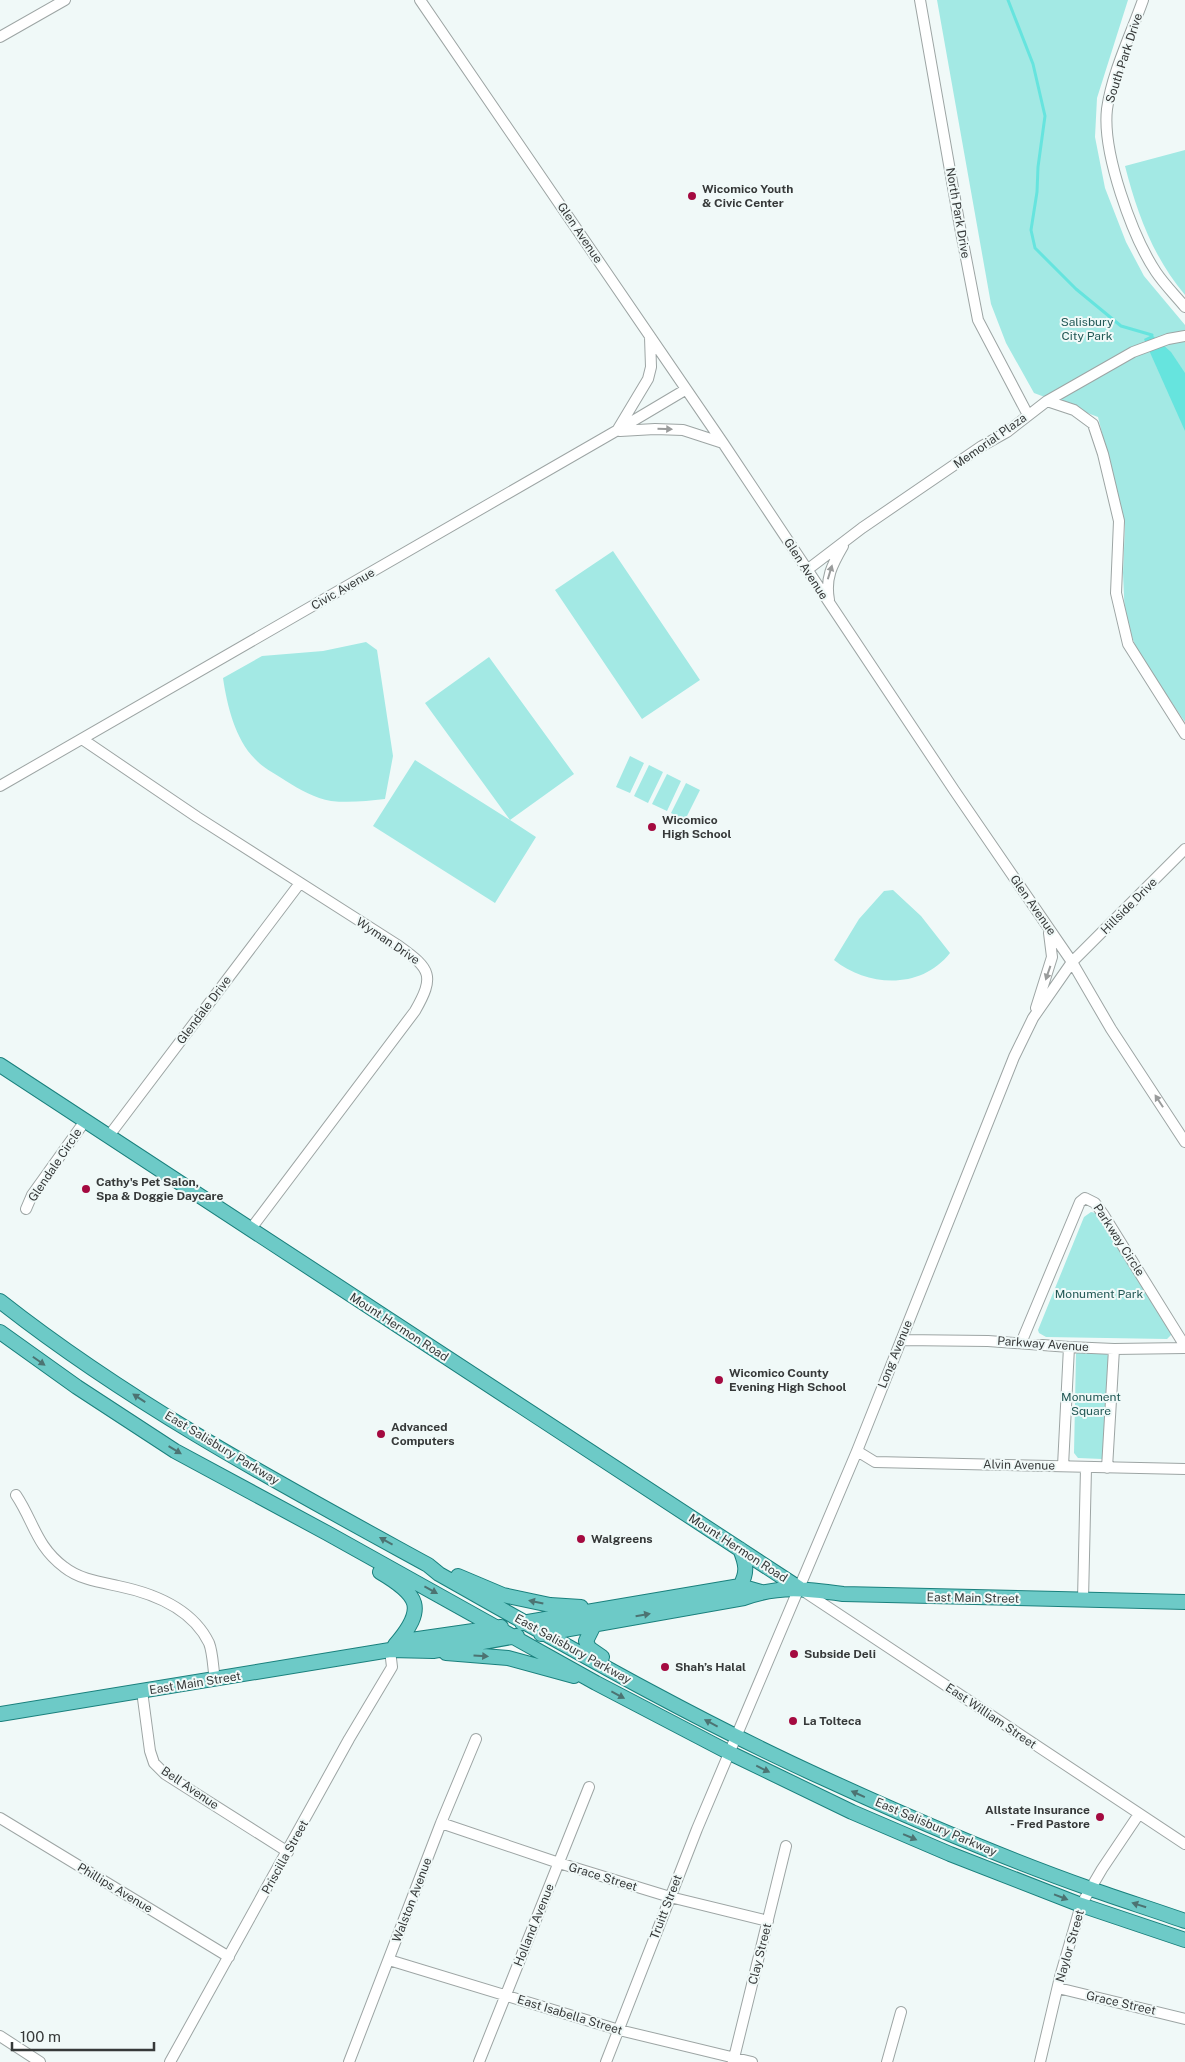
<svg xmlns="http://www.w3.org/2000/svg" width="1185" height="2062" viewBox="0 0 1185 2062" font-family="'Public Sans',sans-serif">
<style>
.green{fill:#a3e9e4}
.water{fill:#66e4de}
.lines{fill:none;stroke-linecap:round;stroke-linejoin:round}
.stream{stroke:#66e4de;stroke-width:3}
.minor-casing{stroke:#9da5a4;stroke-width:12}
.major-casing{stroke:#1a807d;stroke-width:16}
.minor{stroke:#fff;stroke-width:10}
.major{stroke:#6dcac7;stroke-width:14}
.oneway{fill:#9a9c9c}
.oneway2{fill:#4c7372}
.poi-dot{fill:#a40a40;stroke:#f0f9f8;stroke-width:2}
.labels{text-anchor:middle;dominant-baseline:central;stroke-width:4;stroke-linejoin:round;paint-order:stroke}
.street-label{font-size:12px;fill:#363939;stroke:#f0f9f8}
.poi-label{font-size:12px;font-weight:bold;fill:#363939;stroke:#f0f9f8;text-anchor:start}
.park-label{font-size:12px;fill:#235956;stroke:#f0f9f8}
</style>
<rect width="100%" height="100%" fill="#f0f9f8"/>
<!-- green -->
<path class="green" d="M937 0H1128L1097 98 1095 137 1105 188 1126 242 1144 276 1185 325V722L1138 653 1125 618 1123 573 1125 525 1098 417 1034 393 1006 343 991 304Z
M1185 150V295C1153 257 1137 213 1125 166Z
M613 551 700 680 642 719 555 590Z
M366 642 377 650 393 756 385 799C367 801 349 803 331 801 315 798 300 790 286 781 276 774 263 768 255 759 235 739 227 705 223 678L262 656 323 651Z
M489 657 574 774 510 820 536 837 495 903 373 826 415 760 510 820 425 703Z
M630 756 644 763 630 793 616 787Z
M649 765 663 772 648 803 634 796Z
M667 774 681 781 667 811 652 804Z
M686 783 700 790 685 820 671 813Z
M893 890 921 916 950 953C921 990 868 987 834 960L859 919 884 891Z
M1091 1212 1100 1214 1173 1333 1167 1339 1046 1337 1039 1333 1038 1330 1084 1217Z
M1079 1350 1107 1353 1108 1356 1106 1453 1102 1459 1078 1458 1074 1453 1076 1354Z"/>
<!-- water -->
<path class="water" d="M1152 335 1171 352 1185 373V431L1144 339Z"/>
<g class="lines">
<!-- stream -->
<path class="stream" d="M1008 0 1033 64 1045 116 1038 167 1037 192 1031 230 1035 248 1076 289 1121 326 1152 335"/>
<!-- minor casing -->
<g class="minor-casing">
<path id="minor" d="M420 0 723 443 954 790 1072 962 1111 1029 1185 1142
M920 0 960 227 978 320 1028 415
M1143 0C1131 34 1112 73 1107 109 1102 152 1132 236 1156 272 1164 284 1175 295 1185 307
M0 37 65 0
M1047 401 1074 410 1093 424 1103 454 1119 521 1116 593 1128 644 1185 734
M618 429 648 379 651 367 650 337
M620 431 655 429 683 430 723 443
M807 570 862 528 982 446 1007 432 1047 401 1133 352 1168 339 1185 336
M829 600C825 578 832 565 843 546
M82 739 197 817 399 946C431 969 435 976 415 1011L250 1230
M0 786 616 431 685 390
M1036 1008 1052 957 1049 933
M108 1137 300 883
M26 1209 32 1195 85 1121
M901 1340 988 1341 1069 1347 1114 1349 1185 1348
M1021 1343 1080 1202 1085 1198 1095 1203 1103 1214 1185 1346
M857 1451 875 1462 1185 1469
M1063 1466 1069 1347
M1107 1468 1114 1349
M16 1495C34 1522 36 1546 64 1567 79 1579 99 1582 118 1586 152 1593 192 1608 209 1643 213 1653 213 1669 215 1680
M802 1590 1185 1844
M1083 1600 1086 1468
M142 1691 150 1751 154 1763 165 1774 288 1852
M0 1818 229 1957
M441 1823 559 1863 670 1897 768 1921
M389 1960 619 2030 752 2062
M1058 1988 1185 2019
M0 2036 40 2062
M170 2062 349 1739 392 1667 390 1650
M349 2062 441 1823 476 1739
M479 2062 589 1787
M606 2062 697 1829 857 1451 1014 1057 1033 1018 1072 962 1185 849
M733 2062 786 1846
M887 2062 901 2012
M1040 2062 1060 1977 1081 1905 1102 1869 1139 1814"/>
</g>
<!-- major casing -->
<g class="major-casing">
<path id="major" d="M0 1065 799 1588
M0 1301C132 1405 282 1485 428 1565L439 1574C565 1645 691 1718 823 1778 910 1818 1000 1857 1091 1889 1122 1900 1154 1910 1185 1921
M0 1332 77 1387 175 1451 327 1533 596 1683 730 1753 852 1812 950 1854 1081 1905 1185 1940
M380 1572C419 1595 427 1608 395 1645
M458 1576 503 1595 550 1605 581 1607
M740 1586C748 1572 746 1564 740 1549
M522 1623 740 1586 761 1592
M595 1623 586 1641 589 1648 602 1657
M541 1634 744 1598C779 1585 808 1589 843 1594L1185 1602
M391 1650 404 1641 501 1627
M446 1653 508 1658 574 1676
M0 1714 390 1650 433 1651 517 1636"/>
</g>
<!-- minor -->
<use href="#minor" class="minor"/>
<!-- major -->
<use href="#major" class="major"/>
</g>
<!-- one-way arrows -->
<defs><path id="oneway-solid" d="M-6-.8H1V-3.2L6.5 0L1 3.2V.8H-6Z" transform="scale(1.25)"/></defs>
<g class="oneway">
<use href="#oneway-solid" transform="translate(665 429) rotate(2)"/>
<use href="#oneway-solid" transform="translate(830 572) rotate(-73)"/>
<use href="#oneway-solid" transform="translate(1048 973) rotate(109)"/>
<use href="#oneway-solid" transform="translate(1159 1101) rotate(-123)"/>
</g>
<g class="oneway2">
<use href="#oneway-solid" transform="translate(39 1361) rotate(35)"/>
<use href="#oneway-solid" transform="translate(139 1398) rotate(-147)"/>
<use href="#oneway-solid" transform="translate(175 1450) rotate(31)"/>
<use href="#oneway-solid" transform="translate(386 1541) rotate(-151)"/>
<use href="#oneway-solid" transform="translate(431 1590) rotate(29)"/>
<use href="#oneway-solid" transform="translate(536 1602) rotate(-168)"/>
<use href="#oneway-solid" transform="translate(643 1615) rotate(-10)"/>
<use href="#oneway-solid" transform="translate(481 1656) rotate(4)"/>
<use href="#oneway-solid" transform="translate(618 1695) rotate(28)"/>
<use href="#oneway-solid" transform="translate(711 1723) rotate(-152)"/>
<use href="#oneway-solid" transform="translate(763 1769) rotate(26)"/>
<use href="#oneway-solid" transform="translate(858 1794) rotate(-156)"/>
<use href="#oneway-solid" transform="translate(910 1837) rotate(23)"/>
<use href="#oneway-solid" transform="translate(1061 1897) rotate(21)"/>
<use href="#oneway-solid" transform="translate(1139 1905) rotate(-162)"/>
</g>
<!-- markers -->
<g class="poi-dot">
<circle cx="692" cy="196" r="5"/>
<circle cx="652" cy="827" r="5"/>
<circle cx="86" cy="1189" r="5"/>
<circle cx="719" cy="1380" r="5"/>
<circle cx="381" cy="1434" r="5"/>
<circle cx="581" cy="1539" r="5"/>
<circle cx="794" cy="1654" r="5"/>
<circle cx="665" cy="1667" r="5"/>
<circle cx="793" cy="1721" r="5"/>
<circle cx="1100" cy="1817" r="5"/>
</g>
<g class="labels">
<!-- street labels -->
<g class="street-label">
<text transform="translate(1124 58) rotate(-72)">South Park Drive</text>
<text transform="translate(958 213) rotate(80)">North Park Drive</text>
<text transform="translate(580 233) rotate(56)">Glen Avenue</text>
<text transform="translate(990 441) rotate(-35)">Memorial Plaza</text>
<text transform="translate(806 569) rotate(57)">Glen Avenue</text>
<text transform="translate(343 589) rotate(-30)">Civic Avenue</text>
<text transform="translate(1033 905) rotate(55)">Glen Avenue</text>
<text transform="translate(1129 906) rotate(-45)">Hillside Drive</text>
<text transform="translate(388 941) rotate(34)">Wyman Drive</text>
<text transform="translate(204 1010) rotate(-53)">Glendale Drive</text>
<text transform="translate(55 1165) rotate(-56)">Glendale Circle</text>
<text transform="translate(1119 1240) rotate(57)">Parkway Circle</text>
<text transform="translate(399 1327) rotate(33)">Mount Hermon Road</text>
<text transform="translate(1043 1344) rotate(4)">Parkway Avenue</text>
<text transform="translate(895 1354) rotate(-68)">Long Avenue</text>
<text transform="translate(222 1448) rotate(31)">East Salisbury Parkway</text>
<text transform="translate(1019 1465) rotate(1)">Alvin Avenue</text>
<text transform="translate(738 1548) rotate(33)">Mount Hermon Road</text>
<text transform="translate(973 1598) rotate(1)">East Main Street</text>
<text transform="translate(573 1649) rotate(29)">East Salisbury Parkway</text>
<text transform="translate(195 1683) rotate(-9)">East Main Street</text>
<text transform="translate(991 1716) rotate(34)">East William Street</text>
<text transform="translate(190 1788) rotate(34)">Bell Avenue</text>
<text transform="translate(936 1827) rotate(23)">East Salisbury Parkway</text>
<text transform="translate(285 1857) rotate(-61)">Priscilla Street</text>
<text transform="translate(603 1877) rotate(17)">Grace Street</text>
<text transform="translate(115 1888) rotate(31)">Phillips Avenue</text>
<text transform="translate(412 1900) rotate(-69)">Walston Avenue</text>
<text transform="translate(666 1907) rotate(-69)">Truitt Street</text>
<text transform="translate(534 1925) rotate(-68)">Holland Avenue</text>
<text transform="translate(1070 1946) rotate(-74)">Naylor Street</text>
<text transform="translate(760 1954) rotate(-76)">Clay Street</text>
<text transform="translate(1121 2003) rotate(13)">Grace Street</text>
<text transform="translate(570 2015) rotate(17)">East Isabella Street</text>
</g>
<!-- poi labels -->
<g class="poi-label">
<text x="702" y="189">Wicomico Youth<tspan x="702" dy="14">&amp; Civic Center</tspan></text>
<text x="662" y="820">Wicomico<tspan x="662" dy="14">High School</tspan></text>
<text x="96" y="1182">Cathy's Pet Salon,<tspan x="96" dy="14">Spa &amp; Doggie Daycare</tspan></text>
<text x="729" y="1373">Wicomico County<tspan x="729" dy="14">Evening High School</tspan></text>
<text x="391" y="1427">Advanced<tspan x="391" dy="14">Computers</tspan></text>
<text x="591" y="1539">Walgreens</text>
<text x="804" y="1654">Subside Deli</text>
<text x="675" y="1667">Shah’s Halal</text>
<text x="803" y="1721">La Tolteca</text>
<text x="1090" y="1810" text-anchor="end">Allstate Insurance<tspan x="1090" dy="14">- Fred Pastore</tspan></text>
</g>
<!-- park labels -->
<g class="park-label">
<text x="1087" y="322">Salisbury<tspan x="1087" dy="14">City Park</tspan></text>
<text x="1099" y="1294">Monument Park</text>
<text x="1091" y="1397">Monument<tspan x="1091" dy="14">Square</tspan></text>
</g>
</g>
<!-- scale -->
<path d="M12 2042v8h142v-8" fill="none" stroke="#363939" stroke-width="2.5"/>
<text x="20" y="2042" font-size="15" fill="#363939" stroke="#f0f9f8" stroke-width="4" paint-order="stroke">100 m</text>
</svg>
